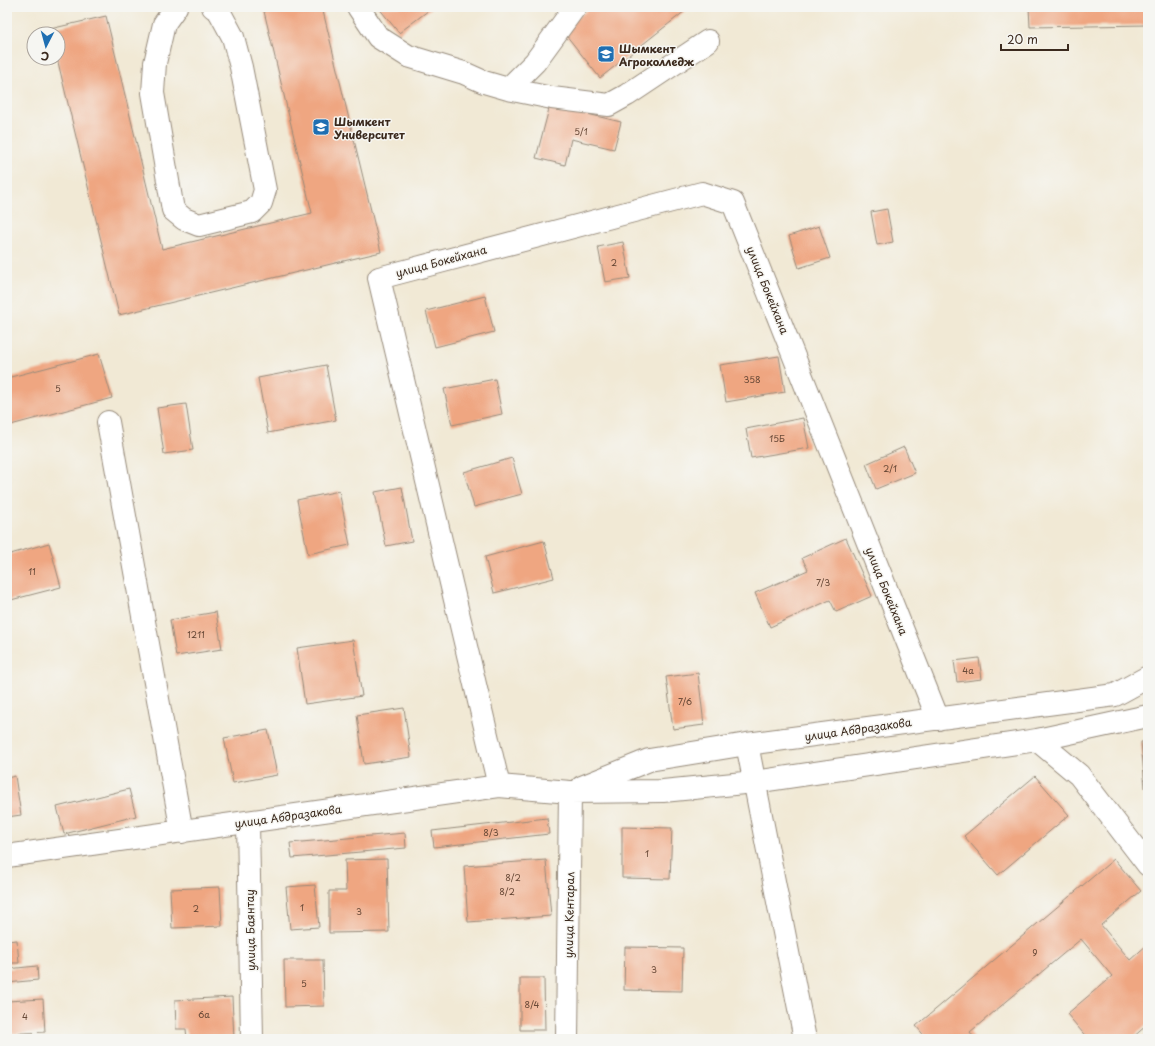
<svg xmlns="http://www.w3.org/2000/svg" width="1155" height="1046" viewBox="0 0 1155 1046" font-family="'Playpen Sans',sans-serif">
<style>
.building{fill:#efa681}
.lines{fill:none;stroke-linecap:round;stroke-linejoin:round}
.minor-casing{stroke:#968a7a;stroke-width:24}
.minor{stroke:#fff;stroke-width:22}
.labels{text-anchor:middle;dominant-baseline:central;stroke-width:3;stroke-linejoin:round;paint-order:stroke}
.number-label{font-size:9px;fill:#684937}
.poi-label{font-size:11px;font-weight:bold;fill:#3b2a1e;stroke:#f6f6f2;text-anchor:start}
.street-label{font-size:11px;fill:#3b2a1e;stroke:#f6f6f2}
</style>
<rect width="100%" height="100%" fill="#f6f6f2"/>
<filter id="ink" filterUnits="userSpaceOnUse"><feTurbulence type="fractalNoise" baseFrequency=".025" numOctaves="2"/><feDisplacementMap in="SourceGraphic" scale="8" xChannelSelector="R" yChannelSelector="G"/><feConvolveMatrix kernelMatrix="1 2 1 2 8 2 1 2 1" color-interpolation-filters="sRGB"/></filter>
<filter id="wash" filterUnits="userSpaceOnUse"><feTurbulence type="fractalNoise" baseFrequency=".012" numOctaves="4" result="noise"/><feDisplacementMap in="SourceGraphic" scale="16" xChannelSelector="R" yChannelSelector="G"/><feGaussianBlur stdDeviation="0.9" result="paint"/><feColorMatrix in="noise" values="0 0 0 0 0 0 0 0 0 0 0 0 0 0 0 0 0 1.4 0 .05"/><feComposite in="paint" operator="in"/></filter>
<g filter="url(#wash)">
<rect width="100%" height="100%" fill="#f1e9d5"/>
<g id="blocks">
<!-- building -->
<path class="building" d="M263 7H322L381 252 119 315 57 58H58V34H51L50 29 106 16 162 249 312 213Z
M378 7H433L399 33Z
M591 7H690L600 78 562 30Z
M1029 7H1148V25L1030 27Z
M550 105 621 122 614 149 571 139 565 165 536 158Z
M887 209 893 242 877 245 871 212Z
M819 226 830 258 799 268 789 236Z
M623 242 630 278 605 282 598 247Z
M485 296 494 332 435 347 426 311Z
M99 354 112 398 7 426V378Z
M779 356 785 392 726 402 720 365Z
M326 365 336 420 268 433 258 378Z
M495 379 502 414 452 425 444 389Z
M186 404 193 450 164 454 157 408Z
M803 418 809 448 751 458 746 429Z
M904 447 915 473 876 489 866 464Z
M512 458 522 494 474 507 464 472Z
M402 487 412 541 386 546 375 492Z
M339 491 350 545 308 554 297 500Z
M846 538 872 596 836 612 830 600 770 627 755 593 808 570 802 558Z
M544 541 554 578 494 593 485 557Z
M49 543 61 587 7 601V555Z
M216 612 222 649 176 656 170 620Z
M353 640 362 696 305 704 297 648Z
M979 658 982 679 957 682 954 661Z
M698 673 704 725 673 729 666 677Z
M404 708 411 757 364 764 357 715Z
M268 730 277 775 233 783 224 738Z
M1148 741V788H1145L1141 742Z
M15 776 21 815 7 817V778Z
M1035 776 1069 815 998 875 964 836Z
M129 789 136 816 64 834 57 807Z
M547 818 549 834 434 847 432 831Z
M622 827 672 828 670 879 622 878Z
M405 833 406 848 292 858 290 843Z
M387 859 389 932 329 933V891H346L345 860Z
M1114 859 1141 891 1101 925 1130 960 1148 944V1024L1131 1039H1088L1067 1014 1112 976 1081 939 970 1032 975 1039H927L916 1026Z
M546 860 551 916 468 922 464 866Z
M315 885 319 927 290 929 286 887Z
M220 887 222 926 172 928 170 889Z
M17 940 19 963H7V941Z
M625 947 683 948 682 991 624 990Z
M284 960H323L324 1006 285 1007Z
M37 966 38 980 7 983V969Z
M520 978H544L545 1030H520Z
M232 997 234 1039H187L186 1029H176L175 1000Z
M43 999 45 1032 7 1034V1001Z"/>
</g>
</g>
<g filter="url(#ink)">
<use href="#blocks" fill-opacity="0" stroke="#968a7a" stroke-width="1"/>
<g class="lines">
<!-- minor casing -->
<g class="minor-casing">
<path id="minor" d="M176 7 164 24 155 63 153 93 173 210 184 219 199 225 252 212 261 203 265 190 241 67 233 37 219 11 213 7
M358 7 378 37 408 56 464 73 484 82 508 89 535 62 575 7
M508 89 552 98 609 105 627 95 708 41
M108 422 182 832
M1037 740 1079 775 1148 865
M747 744 805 1039
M499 786 379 278 702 193 733 203 938 719
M582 787 649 760 747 744 1115 695 1148 677
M248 822 252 1039
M7 856 499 786 570 792 663 791 754 782 1037 740 1148 716
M567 1039 570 792"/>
</g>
<!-- minor -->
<use href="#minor" class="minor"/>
</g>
</g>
<!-- icons -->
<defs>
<g id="university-square" transform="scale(0.9)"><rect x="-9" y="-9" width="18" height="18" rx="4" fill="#1f6fb2" stroke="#f6f6f2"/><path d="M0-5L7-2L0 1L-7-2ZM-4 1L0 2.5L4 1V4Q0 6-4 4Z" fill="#fff"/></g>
</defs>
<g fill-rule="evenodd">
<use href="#university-square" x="606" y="54"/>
<use href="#university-square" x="321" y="127"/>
</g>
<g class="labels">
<!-- number labels -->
<g class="number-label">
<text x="581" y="131">5/1</text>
<text x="614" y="262">2</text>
<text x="752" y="379">358</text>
<text x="58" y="388">5</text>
<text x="777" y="438">15Б</text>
<text x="890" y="468">2/1</text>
<text x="32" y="571">11</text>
<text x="823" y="582">7/3</text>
<text x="196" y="634">1211</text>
<text x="968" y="670">4а</text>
<text x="685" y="701">7/6</text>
<text x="491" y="832">8/3</text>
<text x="647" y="853">1</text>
<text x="513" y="877">8/2</text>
<text x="507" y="891">8/2</text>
<text x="302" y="907">1</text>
<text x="196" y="908">2</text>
<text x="359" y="911">3</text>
<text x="1035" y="952">9</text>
<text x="654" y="969">3</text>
<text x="304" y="983">5</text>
<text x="532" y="1004">8/4</text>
<text x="204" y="1014">6а</text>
<text x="25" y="1016">4</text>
</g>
<!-- poi labels -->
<g class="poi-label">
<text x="619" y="48">Шымкент<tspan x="619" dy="13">Агроколледж</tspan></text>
<text x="334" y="121">Шымкент<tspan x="334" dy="13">Университет</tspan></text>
</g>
<!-- street labels -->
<g class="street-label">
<text transform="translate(441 261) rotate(-15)">улица Бокейхана</text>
<text transform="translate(768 290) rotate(68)">улица Бокейхана</text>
<text transform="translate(887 591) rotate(68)">улица Бокейхана</text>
<text transform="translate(858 729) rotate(-8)">улица Абдразакова</text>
<text transform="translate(288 816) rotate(-8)">улица Абдразакова</text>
<text transform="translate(569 915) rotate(-89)">улица Кентарал</text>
<text transform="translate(250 930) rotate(-91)">улица Баянтау</text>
</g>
</g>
<!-- margin -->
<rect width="1155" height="1046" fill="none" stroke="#f6f6f2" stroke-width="24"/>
<!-- north arrow -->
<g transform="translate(46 46) rotate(186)"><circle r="19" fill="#f6f6f2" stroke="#aba49d"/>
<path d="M0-3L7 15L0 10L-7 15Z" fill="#1f6fb2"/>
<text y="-6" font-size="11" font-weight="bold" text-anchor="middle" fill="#3b2a1e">С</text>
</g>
<!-- scale -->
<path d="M1001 44v6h67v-6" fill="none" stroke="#3b2a1e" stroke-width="2"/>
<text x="1007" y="44" font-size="12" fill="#3b2a1e" stroke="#f6f6f2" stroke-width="3" paint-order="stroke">20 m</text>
</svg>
